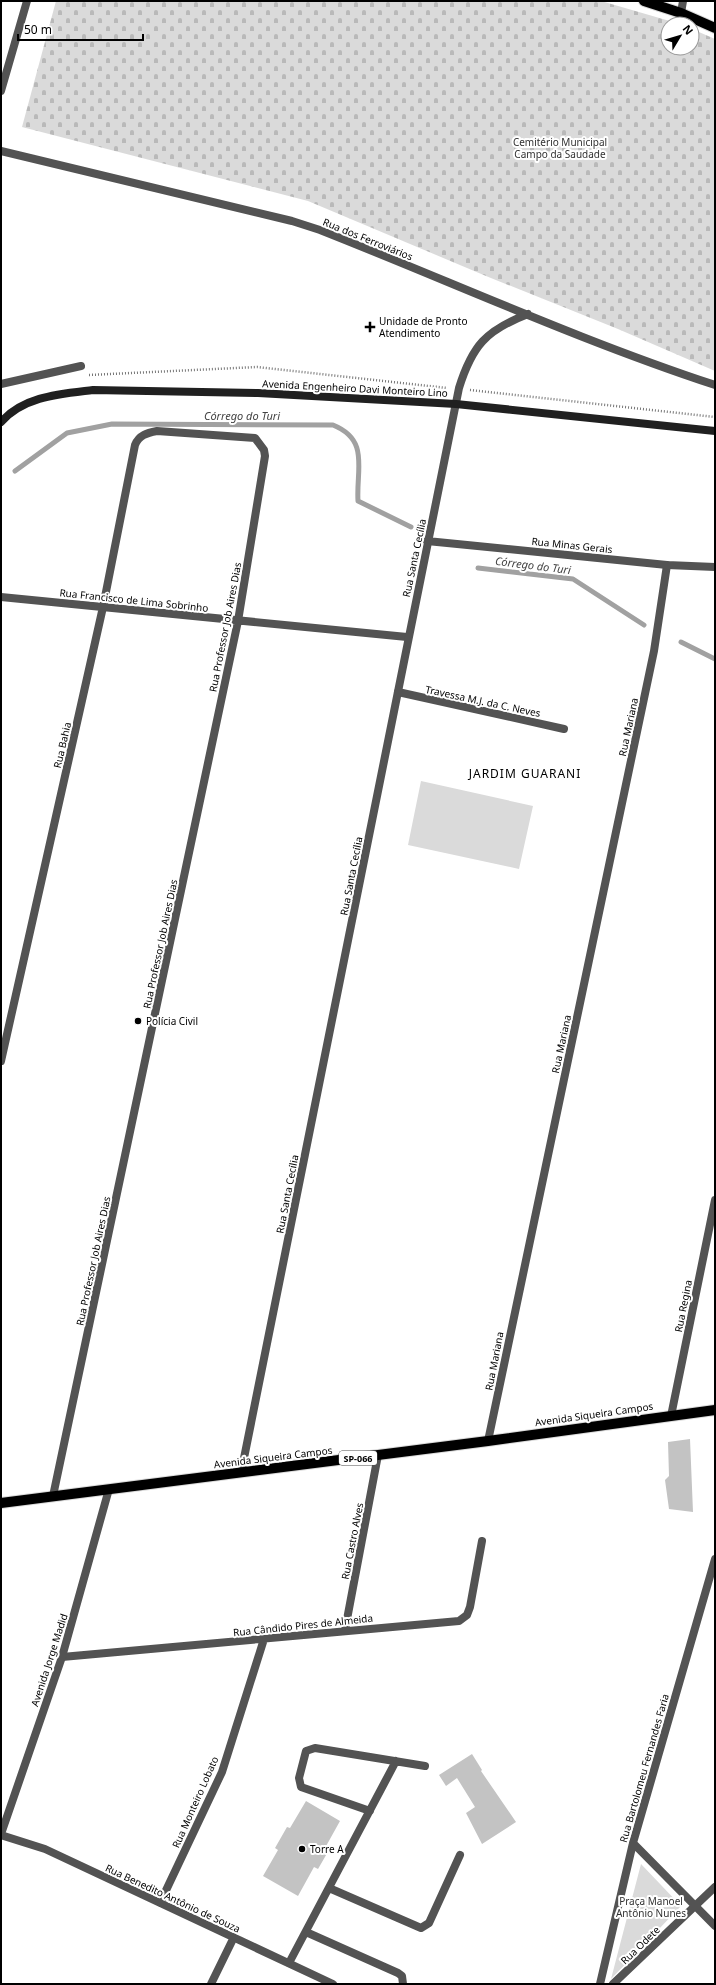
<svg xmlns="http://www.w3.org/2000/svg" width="716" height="1985" viewBox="0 0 716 1985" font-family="'Noto Sans',sans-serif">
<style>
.cemetery{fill:url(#cemetery-stones)}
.green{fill:#dadada}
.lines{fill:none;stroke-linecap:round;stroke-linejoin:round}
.stream{stroke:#a1a1a1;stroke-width:5}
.building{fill:#c3c3c3}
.primary-casing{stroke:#dbdbdb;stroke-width:12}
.path{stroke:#757575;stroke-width:2.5;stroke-dasharray:1 2;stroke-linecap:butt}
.service{stroke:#535353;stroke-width:8}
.minor{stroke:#535353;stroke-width:8}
.tertiary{stroke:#535353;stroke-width:8}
.secondary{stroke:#202020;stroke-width:8}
.primary{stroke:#000;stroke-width:10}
.poi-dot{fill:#000;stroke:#fff;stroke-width:1.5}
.labels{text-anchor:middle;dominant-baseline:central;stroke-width:4;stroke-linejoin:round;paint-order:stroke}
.shield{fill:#fff;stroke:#4c4c4c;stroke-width:1}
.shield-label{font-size:9px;font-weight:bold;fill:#000}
.park-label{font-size:10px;fill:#313131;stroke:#fff}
.street-label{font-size:10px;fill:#000;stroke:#fff}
.poi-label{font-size:10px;fill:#000;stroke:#fff;text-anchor:start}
.water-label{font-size:11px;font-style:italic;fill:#424242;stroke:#fff}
.quarter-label{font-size:12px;letter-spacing:1px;fill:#000;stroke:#fff}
</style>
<defs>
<pattern id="cemetery-stones" width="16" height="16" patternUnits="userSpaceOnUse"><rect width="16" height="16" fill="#dadada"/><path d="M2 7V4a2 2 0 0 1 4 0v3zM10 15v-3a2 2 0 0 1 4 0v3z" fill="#b9b9b9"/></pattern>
</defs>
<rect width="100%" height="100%" fill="#fff"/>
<!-- cemetery -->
<path class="cemetery" d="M56 1H601L680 24H668V48H692V29L715 39V371L618 329 486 276 308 201 22 127Z"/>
<!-- green -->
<path class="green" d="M421 781 533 806 519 869 408 845Z
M641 1864 681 1906 611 1979Z"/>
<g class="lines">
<!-- stream -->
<path class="stream" d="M15 471 67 433 112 424 333 425C370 440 356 469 358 501L411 527
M478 568 573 579 644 625
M681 642 715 659"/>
</g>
<!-- building -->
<path class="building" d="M690 1439 693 1512 669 1509 665 1480 669 1476 668 1442Z
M472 1754 482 1770 481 1771 516 1822 482 1844 466 1813 475 1807 457 1778 446 1786 439 1775Z
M306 1801 340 1821 325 1848 329 1850 318 1869 314 1867 298 1896 263 1876 278 1850 275 1848 287 1827 290 1828Z"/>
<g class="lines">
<!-- primary casing -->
<g class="primary-casing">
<path id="primary" d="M644 1 681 13 715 28
M1 1503 488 1441 715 1410"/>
</g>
<!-- path -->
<path class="path" d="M89 375 257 367 447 388
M470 390 715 417"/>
<!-- service -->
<path class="service" d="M370 1811 301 1787 299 1778 306 1751 315 1748 425 1766
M329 1888 421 1928 429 1923 460 1855
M306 1932 398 1973 402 1976 403 1984
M289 1963 396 1761"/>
<!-- minor -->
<path class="minor" d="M681 13 683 1
M1 384 81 366
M1 597 407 637
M398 692 564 729
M1 1061 103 607 135 445C139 435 147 433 157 431L255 438 264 450 265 456 238 621 53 1496
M671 1416 715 1200
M488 1441 654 651 667 565
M345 1630 378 1455
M62 1657 459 1621 467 1615 470 1607 482 1541
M1 1835 45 1849 333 1984
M633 1843 715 1926
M160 1903 222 1772 264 1639
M211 1984 234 1937
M600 1984 633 1843 715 1559
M613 1984 715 1887"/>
<!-- tertiary -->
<path class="tertiary" d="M1 91 27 1
M1 151 292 221 320 230C452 282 581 341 715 385
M427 541 667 565 715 567
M241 1473 459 388C472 346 486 330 528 314
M1 1834 62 1657 109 1489"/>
<!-- secondary -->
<path class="secondary" d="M1 422C24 396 60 394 93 390L258 393 456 404 715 431"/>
<!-- primary -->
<use href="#primary" class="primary"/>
</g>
<!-- markers -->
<g class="poi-dot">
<path d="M368 321h4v4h4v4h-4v4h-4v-4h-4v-4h4z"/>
<circle cx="138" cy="1021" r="4"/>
<circle cx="302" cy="1849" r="4"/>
</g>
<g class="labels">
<!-- shield labels -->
<rect class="shield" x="339" y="1451" width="38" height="14" rx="3"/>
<g class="shield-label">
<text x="358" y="1458">SP-066</text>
</g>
<!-- park labels -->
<g class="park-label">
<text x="560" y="142">Cemitério Municipal<tspan x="560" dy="12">Campo da Saudade</tspan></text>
<text x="651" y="1901">Praça Manoel<tspan x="651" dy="12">Antônio Nunes</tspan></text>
</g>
<!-- street labels -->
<g class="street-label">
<text transform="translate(368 239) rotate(22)">Rua dos Ferroviários</text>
<text transform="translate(355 388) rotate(3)">Avenida Engenheiro Davi Monteiro Lino</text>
<text transform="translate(572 545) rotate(6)">Rua Minas Gerais</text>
<text transform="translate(414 558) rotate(-78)">Rua Santa Cecília</text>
<text transform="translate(134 600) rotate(6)">Rua Francisco de Lima Sobrinho</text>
<text transform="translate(225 627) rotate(-79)">Rua Professor Job Aires Dias</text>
<text transform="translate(483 701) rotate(12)">Travessa M.J. da C. Neves</text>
<text transform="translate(628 727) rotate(-78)">Rua Mariana</text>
<text transform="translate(62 745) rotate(-77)">Rua Bahia</text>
<text transform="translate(351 876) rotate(-79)">Rua Santa Cecília</text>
<text transform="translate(160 944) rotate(-78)">Rua Professor Job Aires Dias</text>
<text transform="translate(561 1044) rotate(-78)">Rua Mariana</text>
<text transform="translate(287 1194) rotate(-79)">Rua Santa Cecília</text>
<text transform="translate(93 1261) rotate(-78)">Rua Professor Job Aires Dias</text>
<text transform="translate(683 1306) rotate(-79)">Rua Regina</text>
<text transform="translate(494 1361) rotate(-79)">Rua Mariana</text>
<text transform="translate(594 1414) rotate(-8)">Avenida Siqueira Campos</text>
<text transform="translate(273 1457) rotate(-7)">Avenida Siqueira Campos</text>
<text transform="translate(352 1541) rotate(-79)">Rua Castro Alves</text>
<text transform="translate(303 1625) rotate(-6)">Rua Cândido Pires de Almeida</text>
<text transform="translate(49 1660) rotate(-72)">Avenida Jorge Madid</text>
<text transform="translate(644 1768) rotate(-74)">Rua Bartolomeu Fernandes Faria</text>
<text transform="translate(195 1802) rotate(-66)">Rua Monteiro Lobato</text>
<text transform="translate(173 1898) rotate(25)">Rua Benedito Antônio de Souza</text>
<text transform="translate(640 1945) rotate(-44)">Rua Odete</text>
</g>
<!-- poi labels -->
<g class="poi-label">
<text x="379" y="321">Unidade de Pronto<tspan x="379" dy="12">Atendimento</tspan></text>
<text x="146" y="1021">Polícia Civil</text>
<text x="310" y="1849">Torre A</text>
</g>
<!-- water labels -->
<g class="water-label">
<text x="242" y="415">Córrego do Turi</text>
<text transform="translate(533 565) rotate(7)">Córrego do Turi</text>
</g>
<!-- quarter labels -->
<g class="quarter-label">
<text x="525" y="773">JARDIM GUARANI</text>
</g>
</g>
<!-- border -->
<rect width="716" height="1985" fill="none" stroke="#000000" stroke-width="4"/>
<!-- north arrow -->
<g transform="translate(680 36) rotate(52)"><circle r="19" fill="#ffffff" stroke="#999999"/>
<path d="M0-3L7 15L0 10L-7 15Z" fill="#000000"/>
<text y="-6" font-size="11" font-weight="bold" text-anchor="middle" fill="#000000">N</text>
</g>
<!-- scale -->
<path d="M18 34v6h125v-6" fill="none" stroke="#000000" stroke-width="2"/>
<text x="24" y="34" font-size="12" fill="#000000" stroke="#ffffff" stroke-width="3" paint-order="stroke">50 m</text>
</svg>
